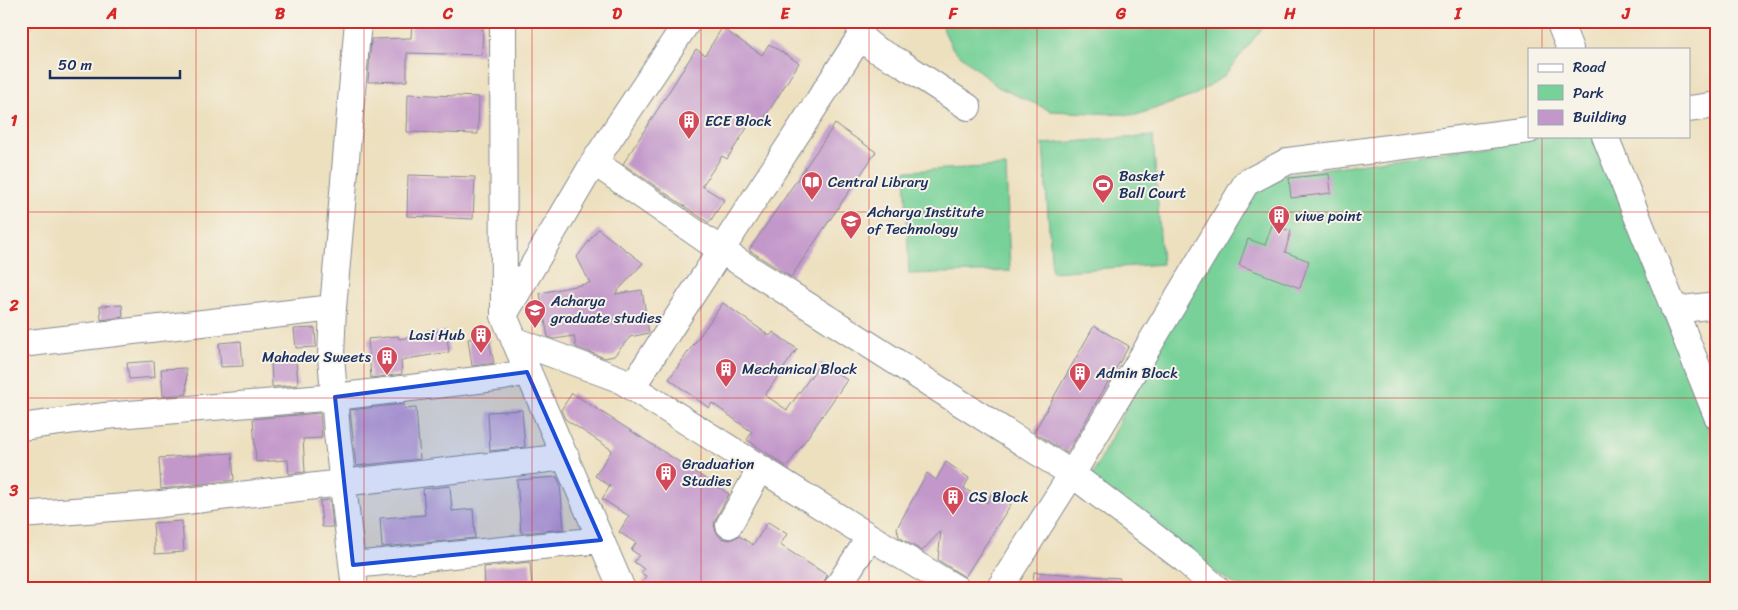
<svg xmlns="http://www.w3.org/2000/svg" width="1738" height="610" viewBox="0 0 1738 610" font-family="Sriracha,sans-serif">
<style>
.green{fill:#77d198;stroke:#49807b}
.building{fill:#c297ca}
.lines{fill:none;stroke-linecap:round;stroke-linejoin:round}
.minor-casing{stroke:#84888e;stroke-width:28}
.minor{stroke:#fff;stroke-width:26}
.marked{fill:#1d4ed8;fill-opacity:0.2;stroke:#1d4ed8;stroke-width:4;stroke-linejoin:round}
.grid{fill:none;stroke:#d62828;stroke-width:1;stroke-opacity:0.55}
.labels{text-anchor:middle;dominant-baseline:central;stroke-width:4;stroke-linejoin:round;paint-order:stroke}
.poi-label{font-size:15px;fill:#1b2f5e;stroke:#f7f3e8;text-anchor:start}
.neatline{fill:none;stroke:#d62828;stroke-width:2}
.grid-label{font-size:16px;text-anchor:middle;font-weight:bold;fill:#d62828}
</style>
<rect width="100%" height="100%" fill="#f7f3e8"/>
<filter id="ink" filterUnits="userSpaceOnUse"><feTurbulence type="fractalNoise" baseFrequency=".02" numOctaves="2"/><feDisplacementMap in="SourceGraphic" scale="10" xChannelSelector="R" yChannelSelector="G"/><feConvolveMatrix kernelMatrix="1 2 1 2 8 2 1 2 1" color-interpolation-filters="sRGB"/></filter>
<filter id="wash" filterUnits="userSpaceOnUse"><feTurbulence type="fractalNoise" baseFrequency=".0096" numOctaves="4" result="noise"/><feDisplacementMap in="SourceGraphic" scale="20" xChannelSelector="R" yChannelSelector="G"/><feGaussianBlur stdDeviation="1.12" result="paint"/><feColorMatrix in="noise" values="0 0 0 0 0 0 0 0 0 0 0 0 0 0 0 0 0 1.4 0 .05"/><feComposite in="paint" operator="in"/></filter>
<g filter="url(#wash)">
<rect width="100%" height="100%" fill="#ede0bf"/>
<!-- green -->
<path class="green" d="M939 21H1268L1224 76 1193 96 1136 115 1051 111 998 87 953 49Z
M1153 136 1162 264 1052 272 1043 144Z
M1551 136H1596L1717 450V589H1242L1085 490 1197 265 1254 179Z
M1006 166 1010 271 909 274 905 171Z"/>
<g id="blocks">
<!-- building -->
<path class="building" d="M412 21H483L482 55 407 53V81L368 82 371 39 411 38Z
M722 28 762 55 769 44 799 63 760 125 752 120 727 159 722 156 702 186 724 200 709 223 623 164 696 49 705 55Z
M408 94 479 97 478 134 407 132Z
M835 124 876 152 791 277 749 250Z
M1329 174 1331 193 1291 198 1289 178Z
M408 175 475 177 473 219 407 216Z
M1272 225 1291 231 1285 252 1309 261 1300 288 1239 265 1248 239 1265 245Z
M598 229 643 263 615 294 642 290 649 333 630 337 614 356 605 358 576 347 574 336 554 339 548 337 540 293 590 283 577 257Z
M723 303 770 336 773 332 797 349 765 395 787 410 821 362 847 380 787 467 747 440 752 432 712 403 709 408 669 379Z
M122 305 123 317 101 320 100 306Z
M1094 326 1129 346 1067 453 1034 432Z
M315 328 316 347 296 348 294 329Z
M446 331 449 352 401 360 402 374 371 378 368 339 398 336 399 339Z
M488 336 494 363 472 366 468 339Z
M241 341 243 366 221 367 219 343Z
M296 360 298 385 272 387 271 362Z
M154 361 155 377 129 379 127 363Z
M186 368 187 394 163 396 161 369Z
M572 393 729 494 716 518 714 525 716 532 721 538 730 540 739 536 753 545 768 522 787 534 780 545 827 575 821 589H650L642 583 646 576 641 573 644 569 634 562 639 555 631 550 636 543 619 532 629 516 602 499 610 486 595 476 612 450 565 419 561 410Z
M404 404 405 409 416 408 420 459 356 466 350 410Z
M522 410 525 447 490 451 488 412Z
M320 413 322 438 303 439 305 472 289 474 288 460 256 462 253 419Z
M232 453 234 480 161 489 159 458Z
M946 462 969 478 964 488 987 503 993 491 1011 504 965 577 938 560 941 531 922 551 899 537 897 528 927 473 936 480Z
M557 477 560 484 564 529 521 533 517 480Z
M450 486 452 511 473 509 475 538 382 547 380 518 425 515 423 489Z
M330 500 333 527H322L320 501Z
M182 521 184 552 155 554 153 523Z
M530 562 532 589H485L484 567Z
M1034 572 1120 578V589H1032Z"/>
</g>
</g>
<g filter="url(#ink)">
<use href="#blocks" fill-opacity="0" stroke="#84888e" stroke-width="1"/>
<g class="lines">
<!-- minor casing -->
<g class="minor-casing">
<path id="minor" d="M503 21 504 316 622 589
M1559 21 1570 49
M860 37 875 49 901 63 968 107
M1689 109 1717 105
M1605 136 1717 416
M594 162 722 251 1072 474 1185 560 1217 589
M1674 310 1717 305
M504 315 594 162 688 21
M514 340 619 379 870 537 957 589
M21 344 333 308
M632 387 860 37 861 21
M21 427 105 416 335 397 503 377 527 372
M21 515 152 505 566 457
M729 525 761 468
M353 565 601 540
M355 589 337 433 331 356 333 308 358 21
M836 589 870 537
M999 589 1072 474 1246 183 1288 161 1529 130"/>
</g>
<!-- minor -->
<use href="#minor" class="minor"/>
</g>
</g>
<!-- marked area -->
<path class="marked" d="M527 372 601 540 353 565 335 397Z"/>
<!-- grid -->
<path class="grid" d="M196 21V589M364 21V589M532 21V589M701 21V589M869 21V589M1037 21V589M1206 21V589M1374 21V589M1542 21V49M1542 136V589M21 212H1717M21 398H1717"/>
<!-- icons -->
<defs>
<g id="building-pin" transform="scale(1.125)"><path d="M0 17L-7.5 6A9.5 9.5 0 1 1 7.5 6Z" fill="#d1495b" stroke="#f7f3e8"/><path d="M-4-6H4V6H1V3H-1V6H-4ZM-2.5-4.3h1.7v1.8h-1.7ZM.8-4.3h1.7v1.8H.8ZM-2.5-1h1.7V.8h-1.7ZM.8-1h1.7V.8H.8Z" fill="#fff"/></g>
<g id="library-pin" transform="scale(1.125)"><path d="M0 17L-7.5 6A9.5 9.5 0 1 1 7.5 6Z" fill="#d1495b" stroke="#f7f3e8"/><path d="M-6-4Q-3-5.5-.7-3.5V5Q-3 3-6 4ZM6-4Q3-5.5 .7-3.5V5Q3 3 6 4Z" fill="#fff"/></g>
<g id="stadium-pin" transform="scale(1.125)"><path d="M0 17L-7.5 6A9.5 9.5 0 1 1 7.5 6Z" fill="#d1495b" stroke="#f7f3e8"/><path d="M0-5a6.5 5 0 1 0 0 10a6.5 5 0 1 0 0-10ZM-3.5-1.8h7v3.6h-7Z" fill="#fff"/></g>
<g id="university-pin" transform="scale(1.125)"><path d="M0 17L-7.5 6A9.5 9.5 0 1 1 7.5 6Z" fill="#d1495b" stroke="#f7f3e8"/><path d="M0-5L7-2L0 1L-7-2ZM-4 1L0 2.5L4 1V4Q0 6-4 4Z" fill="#fff"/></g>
</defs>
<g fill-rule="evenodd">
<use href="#building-pin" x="689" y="121"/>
<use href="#library-pin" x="812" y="182"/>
<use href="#stadium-pin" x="1103" y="185"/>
<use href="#building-pin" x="1279" y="216"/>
<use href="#university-pin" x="851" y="221"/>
<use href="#university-pin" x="535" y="310"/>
<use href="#building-pin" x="481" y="335"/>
<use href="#building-pin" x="387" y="357"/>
<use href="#building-pin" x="726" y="369"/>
<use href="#building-pin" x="1080" y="373"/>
<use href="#building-pin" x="666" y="473"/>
<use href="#building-pin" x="953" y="497"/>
</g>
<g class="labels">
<!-- poi labels -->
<g class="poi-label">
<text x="705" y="121">ECE Block</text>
<text x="1119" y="176">Basket<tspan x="1119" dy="17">Ball Court</tspan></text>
<text x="828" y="182">Central Library</text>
<text x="867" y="212">Acharya Institute<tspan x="867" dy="17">of Technology</tspan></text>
<text x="1295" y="216">viwe point</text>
<text x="551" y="301">Acharya<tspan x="551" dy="17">graduate studies</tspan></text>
<text x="465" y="335" text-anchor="end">Lasi Hub</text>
<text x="371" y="357" text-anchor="end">Mahadev Sweets</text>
<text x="742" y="369">Mechanical Block</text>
<text x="1096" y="373">Admin Block</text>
<text x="682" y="464">Graduation<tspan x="682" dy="17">Studies</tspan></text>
<text x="969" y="497">CS Block</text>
</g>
</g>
<!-- margin -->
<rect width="1738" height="610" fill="none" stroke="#f7f3e8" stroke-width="55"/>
<!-- legend -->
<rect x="1528" y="48" width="162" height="90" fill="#f7f3e8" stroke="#9fa5b1"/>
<rect x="1538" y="64" width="25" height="8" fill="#ffffff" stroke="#9fa5b1"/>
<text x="1573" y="72" font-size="15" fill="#1b2f5e">Road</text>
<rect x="1538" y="85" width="25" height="15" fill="#77d198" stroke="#9fa5b1"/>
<text x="1573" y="98" font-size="15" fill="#1b2f5e">Park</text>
<rect x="1538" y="110" width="25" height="15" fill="#c297ca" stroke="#9fa5b1"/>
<text x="1573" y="122" font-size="15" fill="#1b2f5e">Building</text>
<!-- scale -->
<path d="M50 70v8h130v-8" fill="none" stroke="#1b2f5e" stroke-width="2.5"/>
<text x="58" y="70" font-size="15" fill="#1b2f5e" stroke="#f7f3e8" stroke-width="4" paint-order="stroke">50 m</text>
<rect x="28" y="28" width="1682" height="554" class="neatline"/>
<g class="grid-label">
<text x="112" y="19">A</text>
<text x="280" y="19">B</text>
<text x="448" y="19">C</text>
<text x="617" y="19">D</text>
<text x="785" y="19">E</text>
<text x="953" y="19">F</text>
<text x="1121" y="19">G</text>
<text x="1290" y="19">H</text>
<text x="1458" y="19">I</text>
<text x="1626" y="19">J</text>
<text x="14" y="126">1</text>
<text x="14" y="311">2</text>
<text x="14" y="496">3</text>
</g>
</svg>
